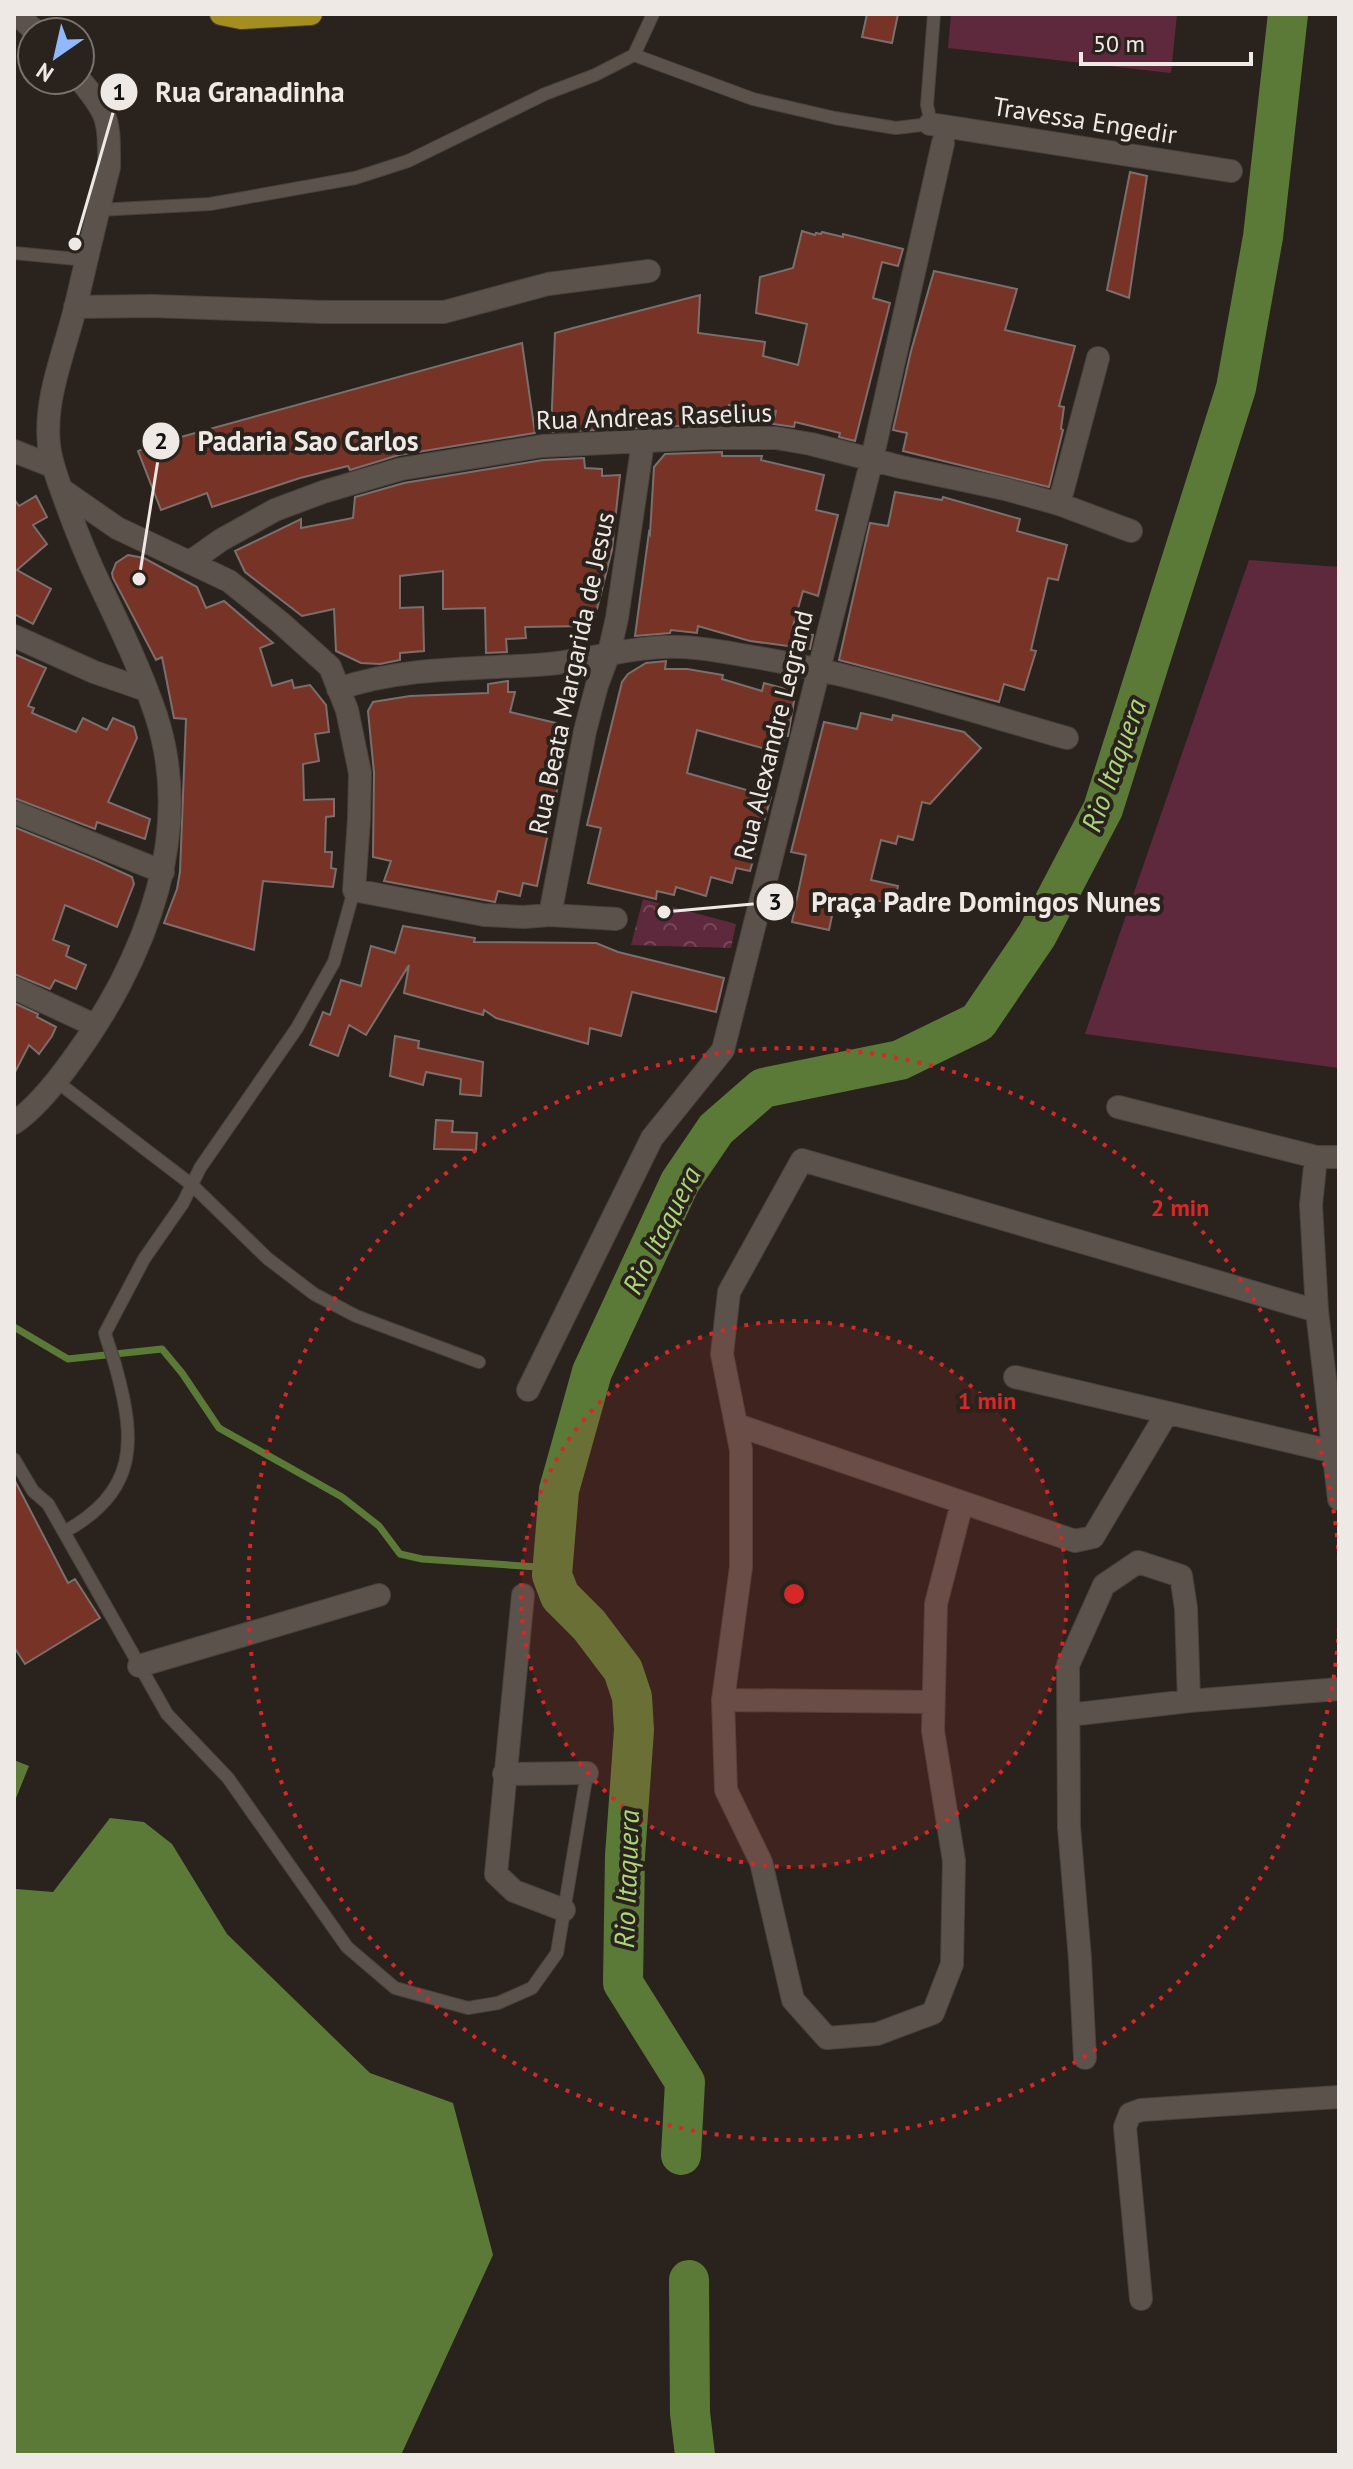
<svg xmlns="http://www.w3.org/2000/svg" width="1353" height="2469" viewBox="0 0 1353 2469" font-family="'PT Sans',sans-serif">
<style>
.grass{fill:#5f293d}
.park{fill:url(#park-crowns)}
.water{fill:#5c7a37}
.lines{fill:none;stroke-linecap:round;stroke-linejoin:round}
.stream{stroke:#5c7a37;stroke-width:7}
.river{stroke:#5c7a37;stroke-width:40}
.building{fill:#783327;stroke:#7b6f6d;stroke-width:2}
.service-casing{stroke:#48423c;stroke-width:14}
.minor-casing{stroke:#48423c;stroke-width:24}
.primary-casing{stroke:#48423c;stroke-width:24}
.service{stroke:#5b524b;stroke-width:12}
.minor{stroke:#5b524b;stroke-width:22}
.primary{stroke:#a48e21;stroke-width:22}
.ring{fill:none;stroke:#d62828;stroke-width:4;stroke-dasharray:4 8}
.labels{text-anchor:middle;dominant-baseline:central;stroke-width:8;stroke-linejoin:round;paint-order:stroke}
.street-label{font-size:26px;fill:#eee9e4;stroke:#2a231d}
.water-label{font-size:28px;font-style:italic;fill:#abd779;stroke:#2a231d}
.centre{fill:#d62828;stroke:#2a231d;stroke-width:4}
.ring-label{font-size:24px;text-anchor:middle;font-weight:bold;fill:#d62828;stroke:#2a231d;stroke-width:8;stroke-linejoin:round;paint-order:stroke}
.leader{fill:none;stroke:#eee9e4;stroke-width:3}
.callout-dot{fill:#eee9e4;stroke:#2a231d;stroke-width:3}
.mark-label{font-size:24px;text-anchor:middle;font-weight:bold;fill:#111}
.callout-label{font-size:28px;text-anchor:middle;font-weight:bold;fill:#eee9e4;stroke:#2a231d;stroke-width:8;stroke-linejoin:round;paint-order:stroke}
</style>
<defs>
<pattern id="park-crowns" width="20" height="18" patternUnits="userSpaceOnUse" patternTransform="scale(2)"><rect width="20" height="18" fill="#5f293d"/><path d="M2 6a3 3 0 1 1 6 0M12 15a3 3 0 1 1 6 0" fill="none" stroke="#764859"/></pattern>
</defs>
<rect width="100%" height="100%" fill="#2a231d"/>
<!-- grass -->
<path class="grass" d="M951 14H1177L1171 73 948 48Z
M1249 560 1339 567V1068L1085 1034Z"/>
<!-- park -->
<path class="park" d="M643 899 736 924 731 948 631 945Z"/>
<!-- water -->
<path class="water" d="M14 1760 29 1766 14 1803Z
M110 1818 144 1822 172 1844 227 1934 370 2073 453 2103 493 2255 401 2455H14V1886L16 1889 53 1892Z"/>
<g class="lines">
<!-- stream -->
<path class="stream" d="M14 1327 68 1359 162 1349 182 1373 219 1428 342 1497 379 1526 400 1554 422 1559 552 1568"/>
<!-- river -->
<path class="river" d="M681 2155 685 2082 623 1983 625 1856 634 1730 632 1697 623 1670 589 1625 560 1596 552 1575 559 1490 592 1372 680 1182 716 1129 763 1088 900 1060 978 1022 1037 935 1103 809 1236 388 1263 237 1288 14
M689 2280 690 2413 695 2455"/>
</g>
<!-- building -->
<path class="building" d="M867 14H898L892 43 862 37Z
M1130 172 1147 176 1129 298 1107 290Z
M802 231 815 235 816 233 821 234 822 232 843 237V234L903 249 898 266 882 262 873 298 890 303 855 441 839 437 840 433 795 422 794 427 773 424 776 411 729 405 726 424 551 432 555 333 573 328 700 295 698 333 765 342 763 356 798 365 807 324 756 313 760 277 793 268Z
M934 271 1017 289 1005 330 1075 346 1059 406 1064 407 1061 429 1063 430 1049 487 903 451 907 433 893 430 911 351Z
M522 343 535 433 399 455 350 470 348 466 300 478 212 507 207 493 161 510 138 451 159 443Z
M722 452V456H762L761 460 824 475 816 510 838 515 818 596 803 591 792 629 813 635 810 649 750 641 698 626 697 633 671 630 670 633 635 636 649 532 650 534 654 467 665 454Z
M584 458 585 468 602 469V476L620 475 612 550 595 617 586 618V626L525 627 526 638 506 639 507 652 486 653 485 608 443 609V571L400 576V608L423 607 424 651 400 653V660L380 664 361 663 336 651 334 609 302 616 245 572 235 551 301 519V528L353 518 355 497 404 483 543 460Z
M895 492 942 500 943 497 1020 519 1017 531 1067 545 1058 580 1048 578 1031 650 1036 651 1024 690 1004 684 999 702 839 660 870 523 888 526Z
M36 496 47 517 33 525 47 544 17 570 51 589 33 624 14 614V499L19 506Z
M128 555 144 558 197 587 206 608 224 601 273 643 260 648 272 686 292 680 294 688 310 685 326 705 329 732 315 734 319 761 303 764 304 800 334 799V816L326 817 325 852H332L331 868 336 869 333 887 263 881 254 950 164 923 177 889 180 872 186 719 174 718 162 657 156 660 113 578 112 573 116 563Z
M14 654 46 668 28 706 34 708 32 713 76 732 83 718 107 730 113 718 134 727 137 738 108 802 150 819 145 839 97 822 95 829 14 798Z
M666 661 665 669H687L723 675 722 679 762 691 764 683 782 688 795 695 788 736H785L780 753 697 730 687 773 771 797 750 871 736 868 732 883 711 877 706 896 676 887 674 895 657 891 656 899 588 883 601 828 587 825 622 682 628 674 646 663Z
M508 681V692H515L510 712 556 723 547 762 562 766 537 886 523 883 520 896 498 891 495 902 384 881 391 861 373 857 374 773 368 711 373 702 410 696 488 693V684Z
M861 713 892 720 893 715 964 732 981 748 930 804 922 802 913 840 898 836 896 844 881 840 871 880 898 886 894 904 852 895 848 914 833 911 829 930 792 922 806 855 791 852 824 722 857 729Z
M14 827 95 860 132 877 134 884 117 927 65 905 53 940 69 946 66 956 86 965 76 989 55 980 50 989 14 974Z
M403 926 475 938 474 942 596 943 618 952 724 978 716 1012 632 992 621 1036 590 1028 588 1044 496 1018 484 1010 483 1015 404 993 409 965 366 1035 349 1025 338 1056 310 1045 323 1012 330 1015 341 980 361 986 371 946 395 953Z
M14 1003 38 1014 37 1017 56 1027 52 1036 39 1054 29 1045 14 1074Z
M395 1036 419 1041 418 1048 483 1062 481 1096 460 1094 461 1079 426 1072 423 1085 390 1076Z
M436 1120 453 1121 452 1132 477 1133 476 1150 434 1149Z
M14 1479 68 1583 75 1579 100 1618 25 1664 14 1647Z"/>
<g class="lines">
<!-- service casing -->
<g class="service-casing">
<path id="service" d="M634 55 653 14
M932 128 927 105 934 14
M98 210 210 204 355 178 408 161 545 94 595 75 634 55 753 99 835 118 896 128 930 124
M14 253 87 260
M56 1081 192 1185 267 1258 314 1294 356 1316 479 1362
M14 1459 33 1491 48 1504 167 1714 228 1778 347 1947 395 1988 468 2008 498 2003 532 1988 557 1953 587 1773
M64 1532C138 1492 136 1441 116 1368 113 1356 108 1345 105 1333L144 1259 183 1203 200 1168 297 1028 334 962 354 890"/>
</g>
<!-- minor casing -->
<g class="minor-casing">
<path id="minor" d="M17 14 36 32
M930 124 1231 171
M75 307 152 306 323 312H444L548 284 649 271
M14 451 52 466
M61 489 117 528 229 581 280 622 330 667 347 710 360 773 359 819 354 890 484 915 524 917 550 915 616 919
M1059 504 1098 358
M190 562 221 540 275 510 323 492 401 469 542 446 709 438H776L811 444 901 467 1005 489 1059 504 1131 531
M14 636 94 672 146 690
M338 689C403 667 470 669 537 665 586 662 632 645 682 647 708 648 734 654 760 658 864 676 965 709 1067 738
M14 812 163 872
M550 915 585 731 597 685 609 653 617 618 643 442
M14 988 94 1025
M1118 1107 1316 1157H1339
M14 1123C51 1098 99 1024 120 984 163 901 186 807 156 715 141 671 121 629 101 587 87 558 75 528 64 497 58 480 51 464 49 445 44 399 64 353 75 309 86 262 97 215 109 167 109 122 110 115 80 80
M1316 1157 1311 1205 1317 1311 1339 1499
M1015 1377 1335 1452
M528 1390 652 1138 723 1050 872 459 943 143
M737 1425 1075 1541 1093 1537 1167 1413
M962 1503 936 1604 933 1731 954 1861 952 1964 933 2013 877 2034 827 2038 793 2000 761 1862 726 1790 723 1700 741 1567V1450L722 1354 729 1292 802 1160 1317 1311
M523 1595 496 1874 514 1891 564 1910
M139 1666 379 1595
M723 1700 933 1702
M1069 1715 1189 1701 1339 1689
M504 1774 587 1773
M1085 2058 1080 1959 1069 1827 1068 1665 1104 1585 1138 1562 1181 1576 1186 1608 1189 1701
M1141 2299 1125 2127 1130 2114 1141 2110 1339 2097"/>
</g>
<!-- primary casing -->
<g class="primary-casing">
<path id="primary" d="M221 14 241 18 311 14"/>
</g>
<!-- service -->
<use href="#service" class="service"/>
<!-- minor -->
<use href="#minor" class="minor"/>
<!-- primary -->
<use href="#primary" class="primary"/>
</g>
<!-- distance rings -->
<circle cx="794" cy="1594" r="273" fill="#d62828" fill-opacity=".12"/>
<g class="ring">
<circle cx="794" cy="1594" r="273"/>
<path d="M1339 1627A546 546 0 1 1 1339 1561"/>
</g>
<g class="labels">
<!-- street labels -->
<g class="street-label">
<text transform="translate(1085 120) rotate(9)">Travessa Engedir</text>
<text transform="translate(654 416) rotate(-2)">Rua Andreas Raselius</text>
<text transform="translate(571 673) rotate(-78)">Rua Beata Margarida de Jesus</text>
<text transform="translate(773 735) rotate(-76)">Rua Alexandre Legrand</text>
</g>
<!-- water labels -->
<g class="water-label">
<text transform="translate(1113 765) rotate(-70)">Rio Itaquera</text>
<text transform="translate(661 1230) rotate(-63)">Rio Itaquera</text>
<text transform="translate(626 1879) rotate(-88)">Rio Itaquera</text>
</g>
</g>
<circle cx="794" cy="1594" r="12" class="centre"/>
<g class="ring-label">
<text x="1180" y="1216">2 min</text>
<text x="987" y="1409">1 min</text>
</g>
<!-- callouts -->
<path class="leader" d="M75 244L119 92M139 579L161 441M664 912L775 902"/>
<g class="callout-dot">
<circle cx="75" cy="244" r="8"/>
<circle cx="139" cy="579" r="8"/>
<circle cx="664" cy="912" r="8"/>
<circle cx="119" cy="92" r="20"/>
<circle cx="161" cy="441" r="20"/>
<circle cx="775" cy="902" r="20"/>
</g>
<g class="mark-label">
<text x="119" y="100">1</text>
<text x="161" y="449">2</text>
<text x="775" y="910">3</text>
</g>
<g class="callout-label">
<text x="250" y="102">Rua Granadinha</text>
<text x="308" y="451">Padaria Sao Carlos</text>
<text x="986" y="912">Praça Padre Domingos Nunes</text>
</g>
<!-- border -->
<rect width="1353" height="2469" fill="none" stroke="#eee9e4" stroke-width="32"/>
<!-- north arrow -->
<g transform="translate(56 56) rotate(214)"><circle r="38" fill="#2a231d" stroke="#78726d" stroke-width="2"/>
<path d="M0-6L14 30L0 20L-14 30Z" fill="#90b8fd"/>
<text y="-12" font-size="22" font-weight="bold" text-anchor="middle" fill="#eee9e4">N</text>
</g>
<!-- scale -->
<path d="M1081 52v12h170v-12" fill="none" stroke="#eee9e4" stroke-width="4"/>
<text x="1093" y="52" font-size="24" fill="#eee9e4" stroke="#2a231d" stroke-width="6" paint-order="stroke">50 m</text>
</svg>
